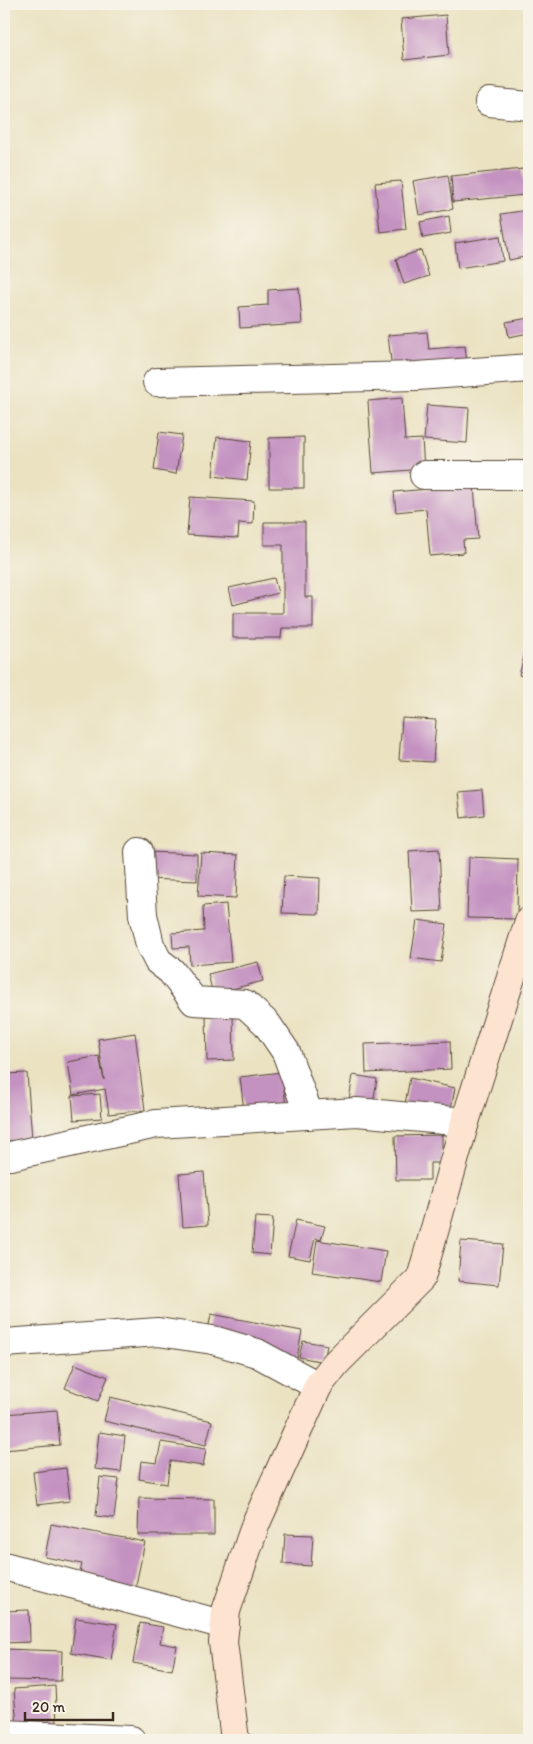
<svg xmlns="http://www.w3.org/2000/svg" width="533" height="1744" viewBox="0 0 533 1744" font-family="Itim,sans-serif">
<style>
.building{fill:#c492c1}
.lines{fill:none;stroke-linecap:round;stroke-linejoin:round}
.street-casing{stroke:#554636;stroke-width:30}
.secondary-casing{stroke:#554636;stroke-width:30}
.street{stroke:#fff;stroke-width:28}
.secondary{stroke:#fde4d1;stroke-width:28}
</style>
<rect width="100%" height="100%" fill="#f7f3e8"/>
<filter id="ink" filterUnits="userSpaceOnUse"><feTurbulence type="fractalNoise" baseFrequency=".02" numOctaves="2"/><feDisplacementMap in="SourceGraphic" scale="10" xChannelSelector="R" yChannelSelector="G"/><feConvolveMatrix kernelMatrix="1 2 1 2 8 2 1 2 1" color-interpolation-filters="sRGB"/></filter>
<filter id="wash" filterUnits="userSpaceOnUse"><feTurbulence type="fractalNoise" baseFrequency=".0096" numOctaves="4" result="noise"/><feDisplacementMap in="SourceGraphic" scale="20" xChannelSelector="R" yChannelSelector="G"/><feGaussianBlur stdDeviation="1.12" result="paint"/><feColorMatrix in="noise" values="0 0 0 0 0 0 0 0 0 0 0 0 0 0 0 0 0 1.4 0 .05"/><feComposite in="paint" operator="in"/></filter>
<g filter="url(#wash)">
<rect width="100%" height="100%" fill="#eae2c1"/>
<g id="blocks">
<!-- building -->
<path class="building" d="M525 13H529V31H527Z
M446 15 449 55 404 60 401 19Z
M523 169 525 195 453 202 451 176Z
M448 175 453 209 419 215 413 181Z
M401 181 406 229 380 232 375 183Z
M528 210 529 256 509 260 501 214Z
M449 216 451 233 423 238 420 222Z
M500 236 503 261 458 268 455 243Z
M421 250 429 276 404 284 396 259Z
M299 288 302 324 240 328 239 307 268 305V290Z
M529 318V333L509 337 506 322Z
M427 332 429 349 465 346 467 362 392 370 388 335Z
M402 398 405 440 422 439 424 469 373 473 368 401Z
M427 405 469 408 467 443 424 440Z
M159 432 182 435 176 474 154 470Z
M217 437 251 441 247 480 213 476Z
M304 437V488H269V438Z
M474 485 478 539 463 540 464 553 430 556 426 509 396 512 394 492Z
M190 497 254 501 253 524 239 523 238 538 187 535Z
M264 522H305V597H313V628H282L281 638H233V613H283V545H264Z
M274 578 278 593 233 605 229 588Z
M525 654 529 655V678L519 675Z
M402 718 436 720 433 762 399 760Z
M482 790 484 815 461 818 458 792Z
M439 849 442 911 412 912 409 851Z
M149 852 197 854V881L147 879Z
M201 853 238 855 236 898 198 896Z
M469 857 518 859 517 919 467 918Z
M284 876 320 878 319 914 282 913Z
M226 904 231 962 190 965 189 947 173 948 172 933 204 931 203 906Z
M417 920 447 924 441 962 411 958Z
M258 962 263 981 213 994 208 974Z
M206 1015H233L234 1060 207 1061Z
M135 1033 145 1110 109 1114 105 1089 73 1095 68 1062 99 1056 104 1080 98 1039Z
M450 1041 451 1069 366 1073 365 1044Z
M282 1072 286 1107 244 1111 240 1077Z
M27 1073 32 1139 4 1141V1074Z
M353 1075 377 1079 373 1104 349 1100Z
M410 1078 455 1088 450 1114 405 1104Z
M100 1094 102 1118 74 1120 72 1096Z
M442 1135V1163H430V1180H396L395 1136Z
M204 1172 208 1225 183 1227 179 1174Z
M255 1217 273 1218 270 1255 252 1253Z
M296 1220 325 1226 321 1240 315 1238 310 1260 288 1256Z
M317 1240 386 1251 381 1282 312 1272Z
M461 1241 503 1244 499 1285 458 1281Z
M211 1314 302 1331 296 1363 205 1346Z
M303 1341 327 1345 324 1362 299 1357Z
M75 1364 108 1377 98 1401 65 1388Z
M110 1397 212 1421 206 1445 104 1421Z
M57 1410 60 1445 4 1450V1414Z
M99 1432 125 1436 121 1472 95 1469Z
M161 1442 206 1449 203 1466 170 1461 167 1484 139 1479 141 1461 157 1463Z
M66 1468 70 1501 37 1505 33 1472Z
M100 1477 119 1479 114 1518 96 1516Z
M139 1498 214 1499V1535H138Z
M51 1524 145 1542 134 1594 78 1583 82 1564 45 1557Z
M285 1534 313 1535 311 1566 283 1564Z
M29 1610 30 1642 4 1643V1611Z
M76 1618 117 1624 111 1660 71 1653Z
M140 1623 163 1627 160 1643 177 1646 172 1670 133 1663Z
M4 1649 62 1651 61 1681 4 1680Z
M55 1686 57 1724 17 1727 14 1689Z"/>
</g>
</g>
<g filter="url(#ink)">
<use href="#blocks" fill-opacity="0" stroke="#554636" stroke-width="1"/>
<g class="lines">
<!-- street casing -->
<g class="street-casing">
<path id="street" d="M489 102 529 106
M157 382 417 376 529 368
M424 475H529
M139 852 143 915 150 945 158 961 171 971 194 1001 245 1004 267 1024 286 1052 309 1115
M4 1155 10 1156 156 1124 357 1112 465 1122
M4 1343 158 1332 213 1340 257 1353 318 1386
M4 1566 225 1625
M4 1734 131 1740"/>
</g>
<!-- secondary casing -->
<g class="secondary-casing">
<path id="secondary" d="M235 1740 223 1642 226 1611 256 1523 318 1386 336 1363 421 1278 465 1122 529 921"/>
</g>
<!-- street -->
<use href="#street" class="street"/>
<!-- secondary -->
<use href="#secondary" class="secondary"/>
</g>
</g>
<!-- margin -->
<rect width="533" height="1744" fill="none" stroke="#f7f3e8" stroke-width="20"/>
<!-- scale -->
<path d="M25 1712v8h88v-8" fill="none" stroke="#3b2a1e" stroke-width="2.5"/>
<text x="32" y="1712" font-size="15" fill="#3b2a1e" stroke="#f7f3e8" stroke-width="4" paint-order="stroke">20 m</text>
</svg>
